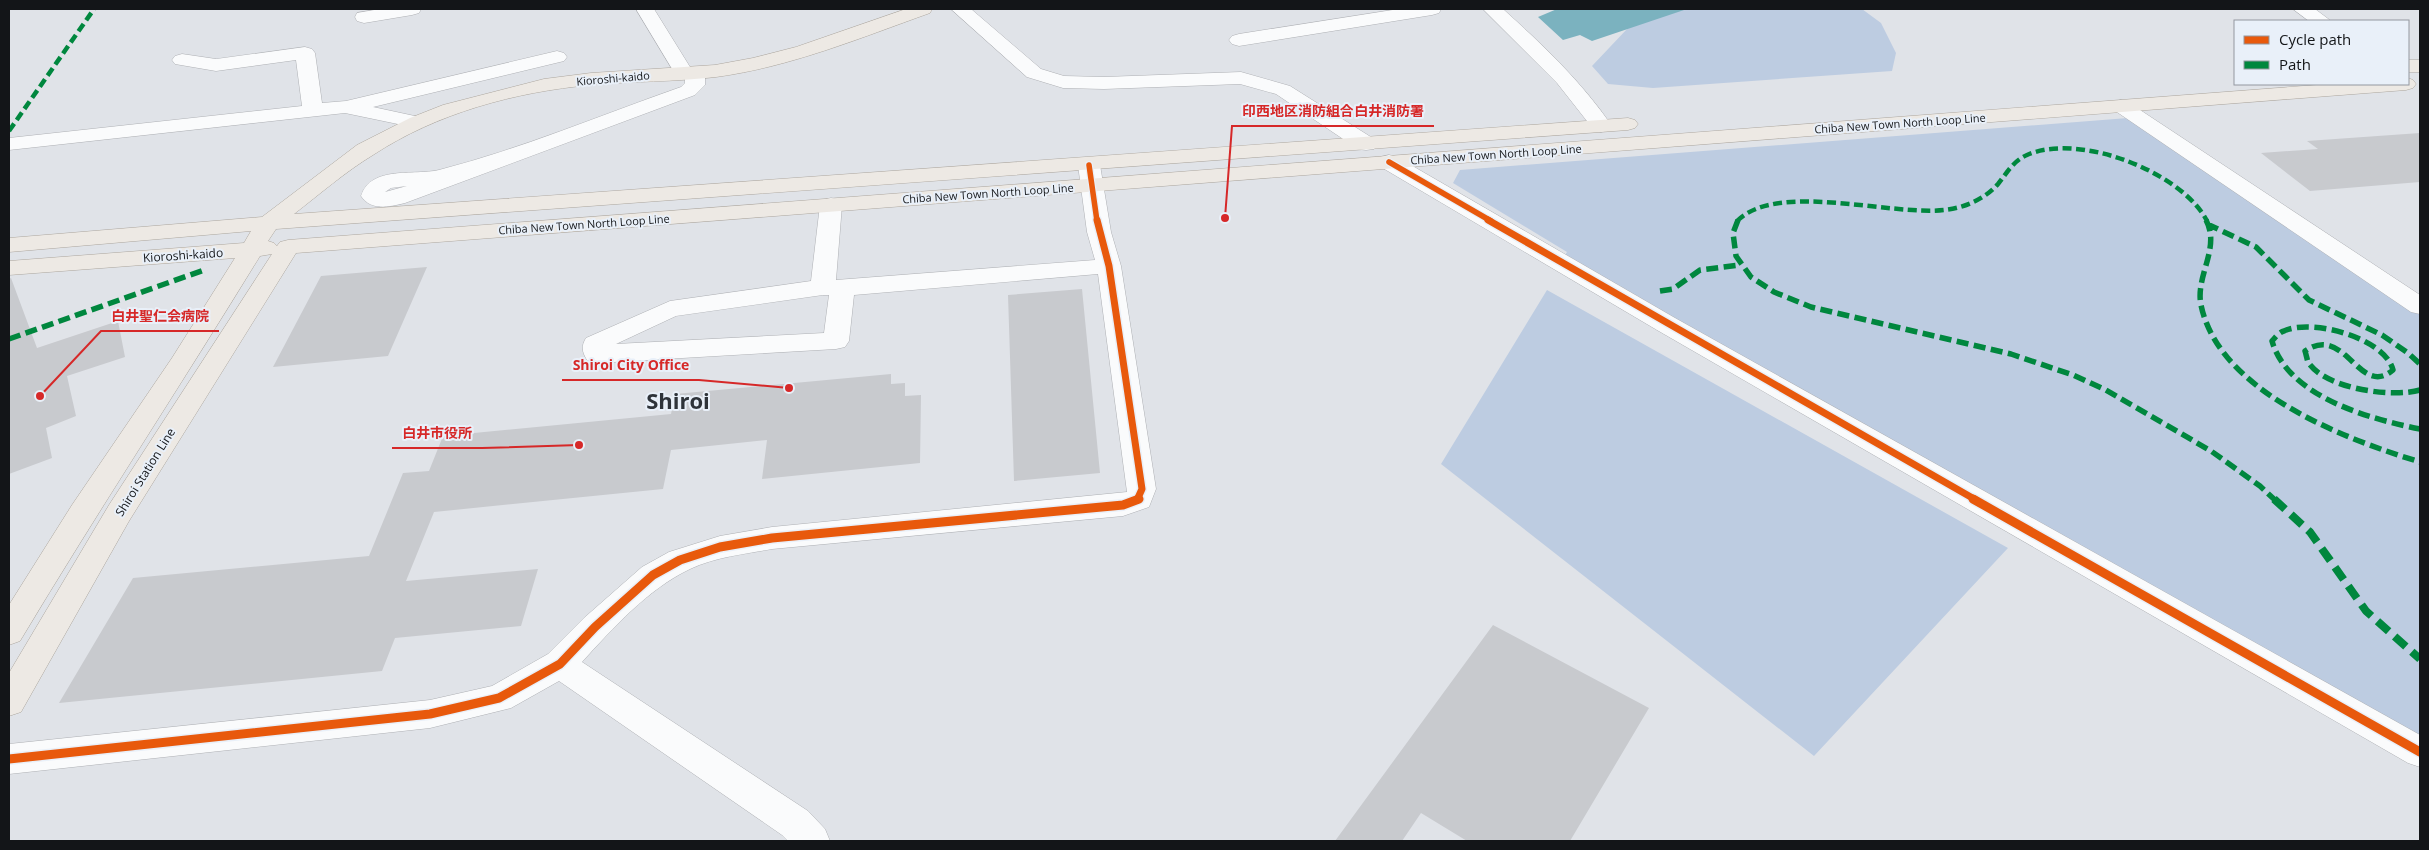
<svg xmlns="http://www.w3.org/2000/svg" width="2429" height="850" viewBox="0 0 2429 850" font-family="'Open Sans','Noto Sans JP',sans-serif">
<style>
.green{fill:#bdcce1}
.water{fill:#7bb2bf}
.building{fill:#c8cace}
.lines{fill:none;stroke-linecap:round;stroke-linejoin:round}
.minor-casing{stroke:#aeb0b4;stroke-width:1}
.major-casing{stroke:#aca69e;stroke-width:1}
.minor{fill:#fafbfc;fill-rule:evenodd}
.major{fill:#ede9e4;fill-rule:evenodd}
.quiet-far2{stroke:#00873e;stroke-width:4.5;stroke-dasharray:9 4.5;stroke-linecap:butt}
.quiet-far1{stroke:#00873e;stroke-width:5.5;stroke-dasharray:12 5.5;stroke-linecap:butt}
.quiet{stroke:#00873e;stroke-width:8;stroke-dasharray:15 8;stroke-linecap:butt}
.cycleway-far2-casing{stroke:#e9f0f9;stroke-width:8}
.cycleway-far1-casing{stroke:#e9f0f9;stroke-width:10}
.cycleway-casing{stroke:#e9f0f9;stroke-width:12}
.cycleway-far2{stroke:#e8590c;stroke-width:5.5}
.cycleway-far1{stroke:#e8590c;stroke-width:7}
.cycleway{stroke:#e8590c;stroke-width:9}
.labels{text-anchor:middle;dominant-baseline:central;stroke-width:4;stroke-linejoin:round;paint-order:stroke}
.far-street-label{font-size:11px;fill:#131518;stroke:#e9f0f9}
.street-label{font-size:12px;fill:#131518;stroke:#e9f0f9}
.town-label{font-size:22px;font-weight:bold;fill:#2e3339;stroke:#e9f0f9}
.leader{fill:none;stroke:#d62828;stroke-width:2}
.callout-dot{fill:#d62828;stroke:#e9f0f9;stroke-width:2}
.callout-label{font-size:14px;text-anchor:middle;font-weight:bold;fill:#d62828;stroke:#e9f0f9;stroke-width:4;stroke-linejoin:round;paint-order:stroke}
</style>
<rect width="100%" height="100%" fill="#e0e3e8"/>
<!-- green -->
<path class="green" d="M1664 9H1862L1881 23 1896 53 1892 71 1653 88 1608 84 1592 66 1627 29Z
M2128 118 2420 314V740L1564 257 1567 252 1453 183 1460 170Z
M1547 290 2008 548 1814 756 1441 464Z"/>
<!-- water -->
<path class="water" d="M1557 9H1687L1592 41 1580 35 1563 40 1538 17Z"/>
<!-- building -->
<path class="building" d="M2420 133V182L2310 191 2261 153 2318 149 2307 141Z
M427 267 388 356 273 367 321 276Z
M11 278 37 348 118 321 125 357 67 376 76 416 46 428 52 458 9 474V279Z
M1082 289 1100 473 1014 481 1008 295Z
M891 374V384L905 383V396L921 395 920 463 762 479 767 440 671 450 663 489 434 512 406 581 538 569 521 626 395 638 382 671 59 703 133 578 369 556 403 473 429 471 443 436 671 414 675 394Z
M1493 625 1649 708 1570 841H1467L1421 813 1402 841H1335Z"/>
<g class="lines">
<!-- minor casing -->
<g class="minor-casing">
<path id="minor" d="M380 9H421L419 13 412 15 364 23 357 21 355 17 357 13Z
M636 9H654L690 67 702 68 705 72V85L695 95 405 203C389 207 371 211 361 196 371 165 414 176 439 170 521 149 601 115 681 87L685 83V79L677 77ZM407 186 385 192 391 188Z
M951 9H971L1041 69 1064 76 1104 77 1241 72 1290 86 1374 139 1377 144 1374 149 1366 150 1358 149 1276 94 1240 84 1104 89 1063 88 1027 77Z
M1399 9H1441L1439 13 1432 15 1239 46 1232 44 1229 40 1232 36 1239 34Z
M1483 9H1503C1543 45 1581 81 1612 126L1608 130 1601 132 1594 130 1557 83Z
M2293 9H2315L2331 21H2309Z
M305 47 312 49 315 53 322 103 346 101 557 51 564 53 567 57 564 61 373 107 424 118 427 122 424 126 417 128 345 113 9 150V138L302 106 296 60 216 71 175 64 172 60 175 56 182 54 216 59Z
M2121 100 2128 102 2420 295V314L2411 312 2114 110 2111 106 2114 102Z
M1389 155 1397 157 1675 318 2420 735V767L2408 763 1657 330 1381 167 1378 162 1381 157Z
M1089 158 1097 160 1100 165 1111 232 1121 266 1156 489 1149 507 1123 516 772 549C745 554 715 557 690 569 648 589 613 628 582 662L808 811 825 829 830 841H788L782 835 559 681 511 708 430 728 9 774V744L430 700 492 686 548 654 584 618 642 567 669 552 720 536 772 527 1127 492 1098 274 854 295 849 341 845 347 836 349 596 363 587 360C582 352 581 346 586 338L670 301 811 281 820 205 823 200 831 198 839 200 842 205 836 280 1095 260 1087 232 1078 165 1081 160ZM823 295H829L824 333 616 344 676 316Z"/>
</g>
<!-- major casing -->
<g class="major-casing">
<path id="major" d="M906 9H932L930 13C860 38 790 67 716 77 675 82 632 81 591 85 515 92 437 113 373 155 345 172 320 194 294 214L1628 118 1635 120 1638 124 1635 128 1628 130 276 229 268 241 274 243 277 246 280 242 288 240 2330 84H2408V78L2413 80 2416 84 2413 88 2406 90 296 253 129 521 21 712 9 716V673L109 505 272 254 260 256C181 385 98 511 20 641L9 645V605L72 505 172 358 235 258 9 275V261L244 243 251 231 9 252V238L262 217 357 145 410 118 443 105 544 79 591 73 715 65 753 58 796 47Z
M2408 60H2420V72H2408Z"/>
</g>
<!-- minor -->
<use href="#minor" class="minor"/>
<!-- major -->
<use href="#major" class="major"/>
<!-- quiet-far2 -->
<path class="quiet-far2" d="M9 131 94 9
M1737 221C1777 181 1890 216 1944 210 1964 208 1985 199 1998 184 2007 173 2013 161 2027 155 2079 132 2182 172 2207 221"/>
<!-- quiet-far1 -->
<path class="quiet-far1" d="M1738 220 1733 233 1736 256 1751 277 1774 292 1811 307 2011 354 2073 375 2106 390 2211 451 2260 486 2275 500
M2206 220C2221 248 2195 276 2201 305 2219 392 2345 439 2420 462
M2207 224 2256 247 2309 300 2382 335 2408 353 2420 364
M1660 291 1673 289 1700 270 1739 265
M9 339 207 269
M2420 390C2392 398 2325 389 2308 362 2307 359 2306 354 2305 351 2346 323 2359 399 2393 370 2385 338 2312 318 2284 331 2279 332 2275 338 2272 341 2288 397 2370 419 2420 429"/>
<!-- quiet -->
<path class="quiet" d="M2274 499 2310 532 2366 611 2420 659"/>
<!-- cycleway-far2 casing -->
<g class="cycleway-far2-casing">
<path id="cycleway-far2" d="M1389 162 1491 221
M1089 165 1097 221"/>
</g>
<!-- cycleway-far1 casing -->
<g class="cycleway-far1-casing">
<path id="cycleway-far1" d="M1097 220 1109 266 1142 489 1137 500
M1488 220 1976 500"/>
</g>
<!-- cycleway casing -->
<g class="cycleway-casing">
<path id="cycleway" d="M1973 499 2420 752
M9 759 430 714 499 698 560 664 595 627 653 575 680 560 720 547 772 538 1123 505 1139 499"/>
</g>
<!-- cycleway-far2 -->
<use href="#cycleway-far2" class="cycleway-far2"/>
<!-- cycleway-far1 -->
<use href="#cycleway-far1" class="cycleway-far1"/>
<!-- cycleway -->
<use href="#cycleway" class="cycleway"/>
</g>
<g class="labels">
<!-- far-street labels -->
<g class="far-street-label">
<text transform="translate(613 78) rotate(-5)">Kioroshi-kaido</text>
<text transform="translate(1900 123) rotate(-4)">Chiba New Town North Loop Line</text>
<text transform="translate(1496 154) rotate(-4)">Chiba New Town North Loop Line</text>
<text transform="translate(988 193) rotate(-4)">Chiba New Town North Loop Line</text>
<text transform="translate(584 224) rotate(-4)">Chiba New Town North Loop Line</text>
</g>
<!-- street labels -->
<g class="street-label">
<text transform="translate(183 255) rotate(-4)">Kioroshi-kaido</text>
<text transform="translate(145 472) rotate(-58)">Shiroi Station Line</text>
</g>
<!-- town labels -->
<g class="town-label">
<text x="678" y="400">Shiroi</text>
</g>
</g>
<!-- callouts -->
<path class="leader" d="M1225 218L1232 126H1434M40 396L101 331H219M789 388L699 380H562M579 445L482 448H392"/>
<g class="callout-dot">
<circle cx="1225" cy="218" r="5"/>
<circle cx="40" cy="396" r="5"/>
<circle cx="789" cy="388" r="5"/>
<circle cx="579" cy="445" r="5"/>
</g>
<g class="callout-label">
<text x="1333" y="116">印西地区消防組合白井消防署</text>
<text x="160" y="321">白井聖仁会病院</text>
<text x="631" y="370">Shiroi City Office</text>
<text x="437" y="438">白井市役所</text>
</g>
<!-- border -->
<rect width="2429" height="850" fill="none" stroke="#131518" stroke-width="20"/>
<!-- legend -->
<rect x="2234" y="20" width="175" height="65" fill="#e9f0f9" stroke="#93989f"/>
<rect x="2244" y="36" width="25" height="8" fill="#e8590c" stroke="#93989f"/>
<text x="2279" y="45" font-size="15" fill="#131518">Cycle path</text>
<rect x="2244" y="61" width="25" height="8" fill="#00873e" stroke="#93989f"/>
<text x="2279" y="70" font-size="15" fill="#131518">Path</text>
</svg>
